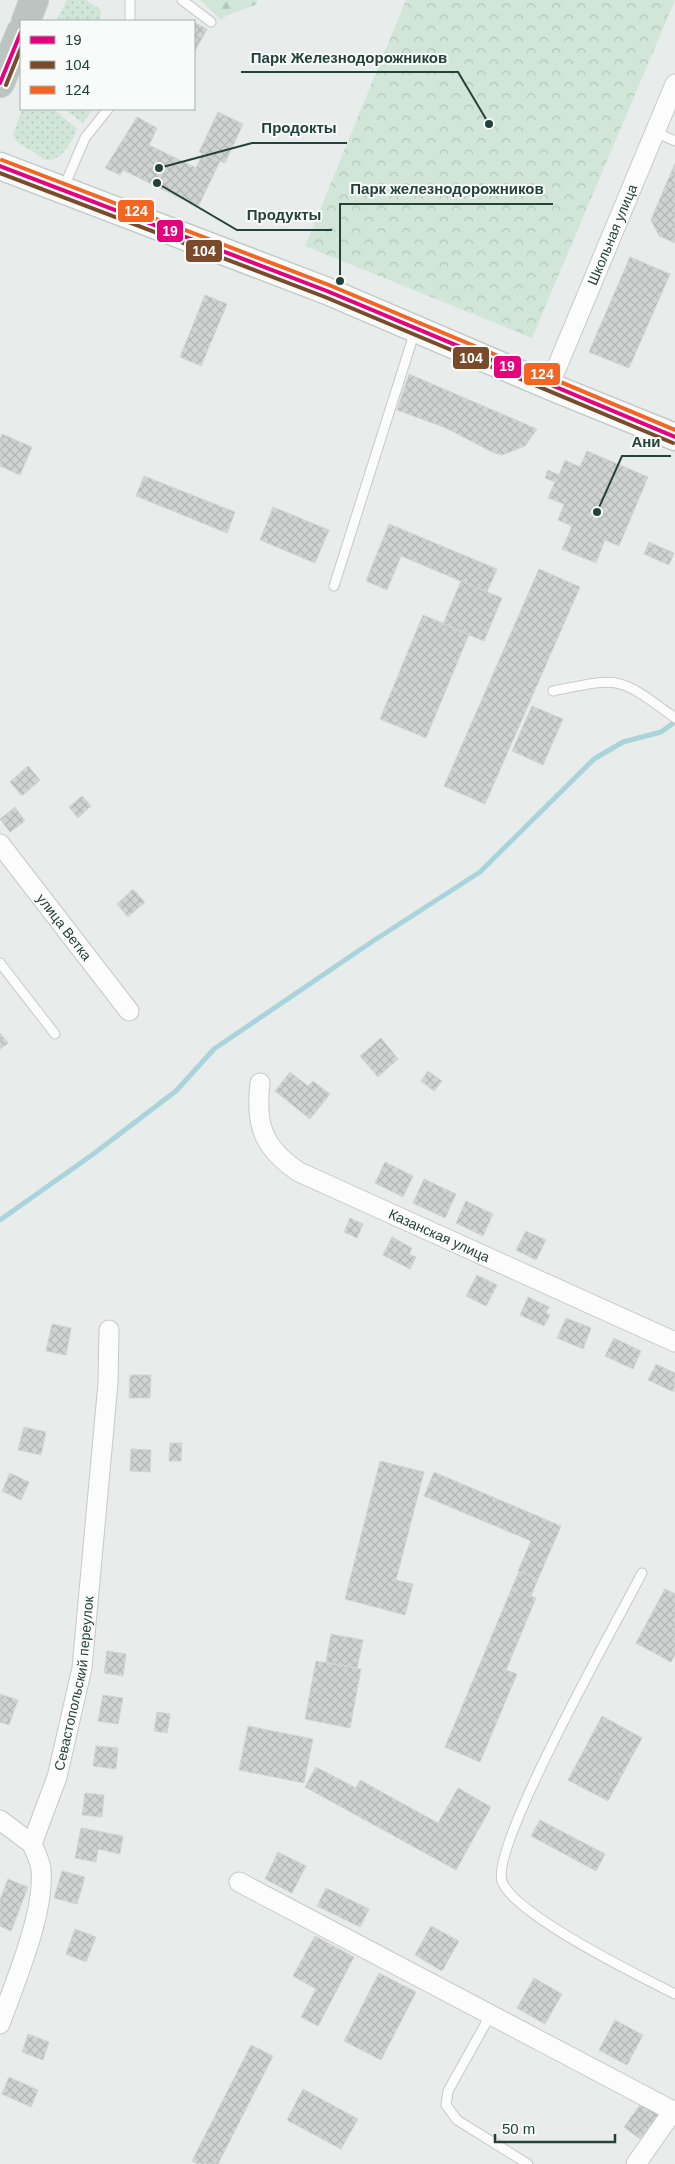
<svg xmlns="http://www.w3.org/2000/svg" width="675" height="2164" viewBox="0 0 675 2164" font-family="Arial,sans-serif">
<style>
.grass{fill:url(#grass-dots)}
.forest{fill:url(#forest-firs)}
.park{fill:url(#park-crowns)}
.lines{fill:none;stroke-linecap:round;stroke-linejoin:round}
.stream{stroke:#a9d4db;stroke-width:5}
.building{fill:url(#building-cross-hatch);stroke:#d1d6d4}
.lane-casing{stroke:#c5cac8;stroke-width:11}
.street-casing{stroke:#c5cac8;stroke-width:21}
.secondary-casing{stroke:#c3cbc8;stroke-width:29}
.highway-casing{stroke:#c3ccc9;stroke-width:30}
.lane{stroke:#fcfcfc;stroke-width:9}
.street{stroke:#fcfcfc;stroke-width:19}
.secondary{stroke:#fcfcfc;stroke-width:26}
.highway{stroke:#bcc4c2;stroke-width:28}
.bus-1-casing{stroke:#f7fbf9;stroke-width:8}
.bus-2-casing{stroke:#f7fbf9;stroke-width:8}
.bus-3-casing{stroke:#f7fbf9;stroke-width:8}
.bus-1{stroke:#e5007d;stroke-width:4}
.bus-2{stroke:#7a4b2a;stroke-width:4}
.bus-3{stroke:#f26522;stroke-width:4}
.labels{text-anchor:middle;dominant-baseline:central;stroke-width:4;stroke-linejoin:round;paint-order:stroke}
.street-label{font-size:14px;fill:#24423a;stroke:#f7fbf9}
.leader{fill:none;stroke:#24423a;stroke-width:2}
.callout-dot{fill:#24423a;stroke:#f7fbf9;stroke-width:2}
.callout-label{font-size:15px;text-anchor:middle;font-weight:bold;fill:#24423a;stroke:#f7fbf9;stroke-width:4;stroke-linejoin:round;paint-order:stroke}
.line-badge{stroke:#f7fbf9;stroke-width:2}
.badge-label{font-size:14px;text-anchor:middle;font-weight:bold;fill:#fff}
</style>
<defs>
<pattern id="grass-dots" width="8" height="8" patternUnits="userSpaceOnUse" patternTransform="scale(1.25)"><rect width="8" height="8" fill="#d1e6d8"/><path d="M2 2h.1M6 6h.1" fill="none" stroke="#b3c6ba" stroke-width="1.8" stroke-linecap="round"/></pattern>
<pattern id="forest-firs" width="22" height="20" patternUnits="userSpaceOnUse" patternTransform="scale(1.25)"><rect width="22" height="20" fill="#d1e6d8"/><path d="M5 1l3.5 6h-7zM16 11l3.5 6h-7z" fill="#b3c6ba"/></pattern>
<pattern id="park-crowns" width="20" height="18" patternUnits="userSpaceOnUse" patternTransform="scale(1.25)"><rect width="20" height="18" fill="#d1e6d8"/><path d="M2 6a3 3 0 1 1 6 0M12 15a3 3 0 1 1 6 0" fill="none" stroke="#b3c6ba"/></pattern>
<pattern id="building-cross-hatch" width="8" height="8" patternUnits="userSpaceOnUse" patternTransform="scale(1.25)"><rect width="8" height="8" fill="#cfd4d2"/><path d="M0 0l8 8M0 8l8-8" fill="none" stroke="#b2b7b5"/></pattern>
</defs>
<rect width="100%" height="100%" fill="#e8edeb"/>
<!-- grass -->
<path class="grass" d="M67 0H86L101 10 100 21H56Z
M22 109H54L77 129C73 140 60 165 44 159 40 157 35 153 31 150 23 146 16 143 13 135Z
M64 109H93L83 123Z"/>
<!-- forest -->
<path class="forest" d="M200 0H257V4L228 15 221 20Z"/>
<!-- park -->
<path class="park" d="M406 0H675L532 338 305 246Z"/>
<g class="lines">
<!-- stream -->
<path class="stream" d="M0 1220 92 1155 176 1091 214 1049 370 943 480 872 594 759 623 742 661 732 675 722"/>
</g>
<!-- building -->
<path class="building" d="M194 22 207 29 194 53Z
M218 112 243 124 225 163 199 152Z
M137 117 157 128 149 145 196 168 203 153 220 161 198 207 123 170 120 175 105 168Z
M675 163V243L659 236 651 220Z
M630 257 670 274 629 368 589 352Z
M205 295 227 304 201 366 180 357Z
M409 374 537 429 525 446 502 455 494 453 446 428 397 410Z
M2 434 32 447 20 475 0 466V439Z
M587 451 648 477 619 546 605 540 596 563 562 549 572 526 558 520 564 504 548 498 555 482 545 478 548 470 559 475 565 460 580 467Z
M144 476 235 512 227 533 136 496Z
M273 507 329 530 315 563 260 540Z
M389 524 497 569 487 592 401 556 387 590 366 581Z
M649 542 674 553 669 565 644 554Z
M539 569 580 587 485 804 444 786Z
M461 581 502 598 484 641 443 624Z
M423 615 469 634 426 738 380 719Z
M532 706 563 719 543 765 512 751Z
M28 766 40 780 22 796 10 782Z
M82 796 91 806 78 818 69 807Z
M15 807 25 821 10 832 0 819Z
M133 889 145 902 128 917 117 904Z
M0 1033 8 1043 0 1049Z
M381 1038 398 1059 378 1077 360 1056Z
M428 1071 442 1081 434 1091 421 1081Z
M290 1072 308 1086 313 1081 330 1094 310 1119 275 1091Z
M385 1162 413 1176 403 1197 375 1183Z
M424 1179 456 1194 445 1218 413 1203Z
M466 1201 493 1214 483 1236 456 1223Z
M350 1218 363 1224 357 1238 344 1232Z
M526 1231 546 1240 536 1260 516 1250Z
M392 1237 412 1248 409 1254 416 1257 410 1269 383 1255Z
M477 1275 497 1285 486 1306 466 1296Z
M528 1297 549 1307 546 1313 550 1315 544 1326 520 1315Z
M566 1318 591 1328 583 1349 557 1338Z
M52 1324 71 1328 66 1355 46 1351Z
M614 1338 641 1351 633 1369 605 1356Z
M656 1364 675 1373 674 1392 648 1380Z
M130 1375H151L150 1398H129Z
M24 1427 46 1432 41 1455 18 1450Z
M170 1443H182L181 1461H169Z
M131 1449 151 1450 150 1472 130 1471Z
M380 1461 424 1472 396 1580 413 1584 405 1615 345 1599Z
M434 1472 561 1526 538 1579 518 1571 531 1541 424 1496Z
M10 1473 29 1482 21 1500 2 1491Z
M519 1571 538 1579 531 1596 536 1598 506 1670 517 1674 480 1762 445 1747Z
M665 1589 675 1594V1655L671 1662 636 1643Z
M331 1634 363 1640 357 1668 326 1662Z
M107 1651 126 1654 123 1676 104 1673Z
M316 1661 361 1669 350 1728 305 1719Z
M0 1694 18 1700 9 1725 0 1722Z
M103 1695 123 1698 118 1724 98 1721Z
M157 1712 170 1714 167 1733 154 1731Z
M602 1716 642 1738 608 1801 568 1780Z
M248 1726 313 1739 304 1783 239 1770Z
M96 1746 118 1748 116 1769 93 1766Z
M316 1767 356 1788 360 1780 438 1823 458 1788 491 1807 456 1870 305 1787Z
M85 1793 104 1795 102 1817 82 1815Z
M540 1820 605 1854 596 1871 531 1836Z
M81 1828 123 1836 120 1854 98 1849 96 1862 75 1858Z
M278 1852 306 1866 292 1893 265 1879Z
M62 1871 85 1877 77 1904 54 1898Z
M8 1879 28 1887 11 1931 0 1926V1900Z
M326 1888 369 1909 360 1927 317 1906Z
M431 1926 459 1941 442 1971 415 1955Z
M75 1929 96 1937 86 1962 66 1954Z
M315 1936 354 1957 318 2026 301 2017 316 1989 293 1976Z
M379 1973 416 1992 381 2060 344 2041Z
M534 1978 562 1994 545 2024 517 2008Z
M615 2020 643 2035 627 2065 599 2050Z
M28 2034 49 2042 43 2060 22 2052Z
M251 2045 273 2056 218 2164H198L192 2161Z
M9 2077 38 2090 31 2107 2 2094Z
M303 2089 358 2119 341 2149 287 2120Z
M642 2102 659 2114 640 2139 624 2127Z"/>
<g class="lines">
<!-- lane casing -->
<g class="lane-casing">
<path id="lane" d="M130 0V21
M182 0 211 22
M655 132 675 141
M63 189 85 138 108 109
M334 586 415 331
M553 691C622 677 618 676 675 718
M0 963 55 1034
M642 1573C619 1618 490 1846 502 1881 513 1914 641 1977 675 1994
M491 2014 448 2091 446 2105 457 2120 528 2164"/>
</g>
<!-- street casing -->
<g class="street-casing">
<g id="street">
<path id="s1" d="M549 386 675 84"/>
<path id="s2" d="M0 844 129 1011"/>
<path id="s3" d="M260 1083C255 1125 263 1148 299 1172L675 1342"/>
<path d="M0 1820 32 1844"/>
<path d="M239 1882 673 2111 636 2164"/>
<path id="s4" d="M0 2024C15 1982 45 1913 41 1869 40 1861 35 1851 32 1844L57 1777 82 1668 108 1383 109 1330"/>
</g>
</g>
<!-- secondary casing -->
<g class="secondary-casing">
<path id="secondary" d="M0 166 327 291 549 386 675 437"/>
</g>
<!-- highway casing -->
<g class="highway-casing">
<path id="highway" d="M26 21 34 0
M0 83 21 32"/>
</g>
<!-- lane -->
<use href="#lane" class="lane"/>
<!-- street -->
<use href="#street" class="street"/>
<!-- secondary -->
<use href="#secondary" class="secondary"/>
<!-- highway -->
<use href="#highway" class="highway"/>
<!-- bus-1 casing -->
<g class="bus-1-casing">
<path id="bus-1" d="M0 83 21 32
M0 166 327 291 675 437"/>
</g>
<!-- bus-2 casing -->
<g class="bus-2-casing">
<path id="bus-2" d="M6 85 21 48
M0 173 325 297 673 443"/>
</g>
<!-- bus-3 casing -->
<g class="bus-3-casing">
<path id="bus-3" d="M2 160 329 285 675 430"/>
</g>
<!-- bus-1 -->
<use href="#bus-1" class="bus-1"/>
<!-- bus-2 -->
<use href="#bus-2" class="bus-2"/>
<!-- bus-3 -->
<use href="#bus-3" class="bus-3"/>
</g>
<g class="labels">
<!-- street labels -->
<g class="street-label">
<text stroke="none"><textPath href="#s1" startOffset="164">Школьная улица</textPath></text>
<text stroke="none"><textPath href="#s2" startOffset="105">улица Ветка</textPath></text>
<text stroke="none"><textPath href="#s3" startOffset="258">Казанская улица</textPath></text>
<text stroke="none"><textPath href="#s4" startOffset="355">Севастопольский переулок</textPath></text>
</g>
</g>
<!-- callouts -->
<path class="leader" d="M489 124L458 72H241M159 168L252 143H347M340 281L340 204H553M157 183L237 230H332M597 512L622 456H671"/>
<g class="callout-dot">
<circle cx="489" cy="124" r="5"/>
<circle cx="159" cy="168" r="5"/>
<circle cx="340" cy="281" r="5"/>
<circle cx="157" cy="183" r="5"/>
<circle cx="597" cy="512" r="5"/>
</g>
<g class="callout-label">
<text x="349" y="63">Парк Железнодорожников</text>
<text x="299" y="133">Продокты</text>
<text x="447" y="194">Парк железнодорожников</text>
<text x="284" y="220">Продукты</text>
<text x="646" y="447">Ани</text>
</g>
<g class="line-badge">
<rect x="117" y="199" width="38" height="24" rx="5" fill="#f26522"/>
<rect x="156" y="219" width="28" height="24" rx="5" fill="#e5007d"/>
<rect x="185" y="239" width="38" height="24" rx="5" fill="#7a4b2a"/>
<rect x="452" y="346" width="38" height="24" rx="5" fill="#7a4b2a"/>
<rect x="493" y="355" width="29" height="24" rx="5" fill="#e5007d"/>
<rect x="523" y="362" width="38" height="24" rx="5" fill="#f26522"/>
</g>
<g class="badge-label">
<text x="136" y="216">124</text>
<text x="170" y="236">19</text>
<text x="204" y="256">104</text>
<text x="471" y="363">104</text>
<text x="507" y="371">19</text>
<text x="542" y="379">124</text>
</g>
<!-- legend -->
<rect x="20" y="20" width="175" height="90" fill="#f7fbf9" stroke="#a3b1ad"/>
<rect x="30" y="36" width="25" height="8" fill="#e5007d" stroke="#a3b1ad"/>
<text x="65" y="45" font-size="15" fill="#24423a">19</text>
<rect x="30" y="61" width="25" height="8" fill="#7a4b2a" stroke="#a3b1ad"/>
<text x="65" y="70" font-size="15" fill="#24423a">104</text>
<rect x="30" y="86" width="25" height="8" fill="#f26522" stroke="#a3b1ad"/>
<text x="65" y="95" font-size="15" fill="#24423a">124</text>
<!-- scale -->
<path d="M495 2134v8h120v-8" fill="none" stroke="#24423a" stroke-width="2.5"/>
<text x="502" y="2134" font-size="15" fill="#24423a" stroke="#f7fbf9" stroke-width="4" paint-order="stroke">50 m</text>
</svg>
